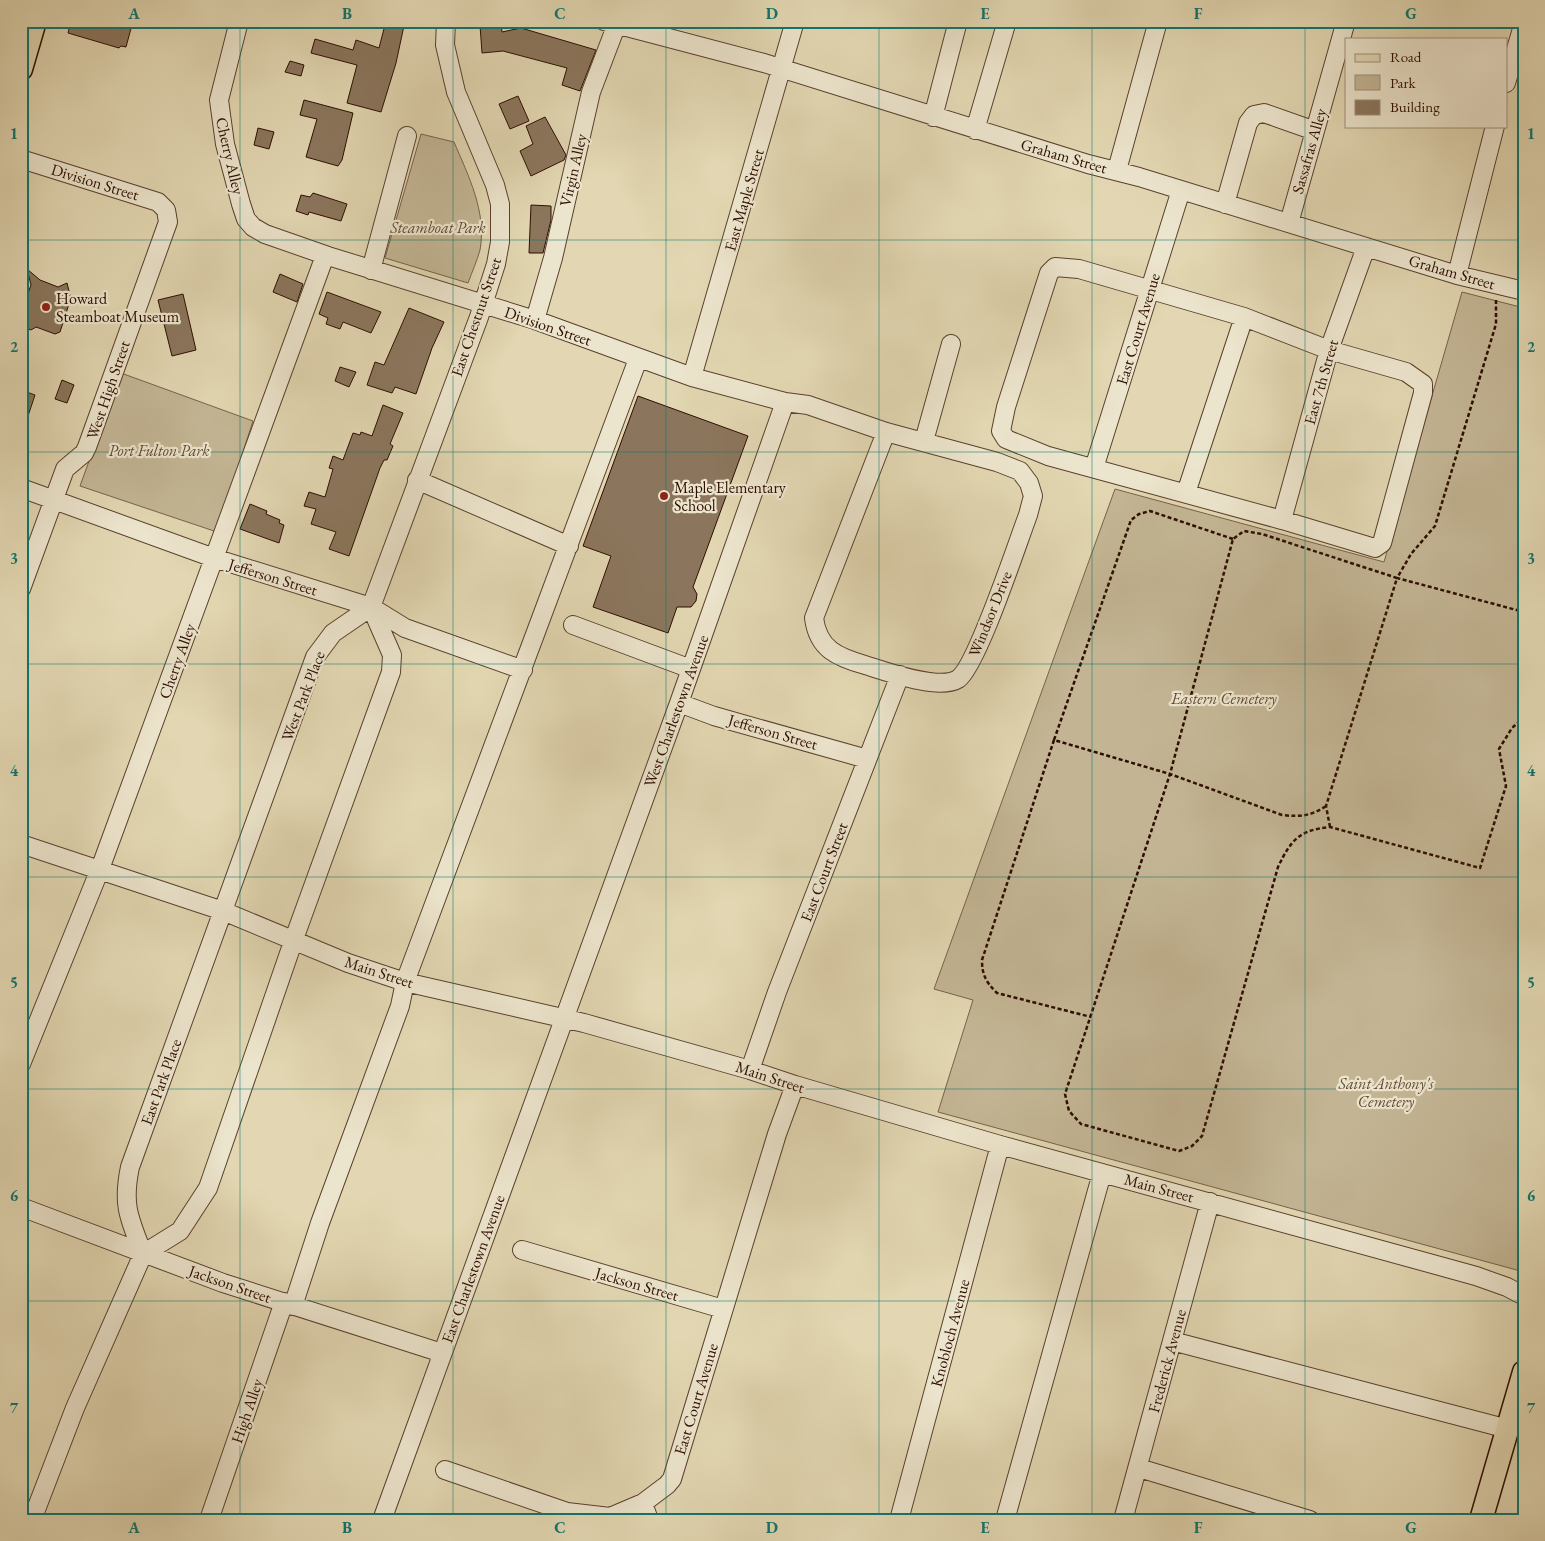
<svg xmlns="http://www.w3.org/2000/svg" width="1545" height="1541" viewBox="0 0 1545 1541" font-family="'EB Garamond',serif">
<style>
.green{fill:#c3b594;stroke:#78614a}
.building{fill:#8b765d;stroke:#2d0d01}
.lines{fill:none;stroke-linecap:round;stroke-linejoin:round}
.minor-casing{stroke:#5a402d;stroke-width:20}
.major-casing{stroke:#2d0d01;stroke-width:25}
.path{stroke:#2d0d01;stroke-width:2.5;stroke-dasharray:4 2.5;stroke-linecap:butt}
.minor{stroke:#ece5cd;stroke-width:18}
.major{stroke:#e2d7b2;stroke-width:22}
.grid{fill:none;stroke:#0f766e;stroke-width:1;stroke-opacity:0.55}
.poi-dot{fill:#8f2418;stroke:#ece5cd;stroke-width:2}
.labels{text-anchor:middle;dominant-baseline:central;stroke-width:4.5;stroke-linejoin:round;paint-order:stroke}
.street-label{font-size:16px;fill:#2d0d01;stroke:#ece5cd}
.park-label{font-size:16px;font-style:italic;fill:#624834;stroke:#ece5cd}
.poi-label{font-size:16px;fill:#2d0d01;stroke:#ece5cd;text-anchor:start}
.neatline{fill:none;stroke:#0f766e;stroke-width:2}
.grid-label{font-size:16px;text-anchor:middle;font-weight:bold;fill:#0f766e}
</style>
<rect width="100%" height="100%" fill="#e2d7b2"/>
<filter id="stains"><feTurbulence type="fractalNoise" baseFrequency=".004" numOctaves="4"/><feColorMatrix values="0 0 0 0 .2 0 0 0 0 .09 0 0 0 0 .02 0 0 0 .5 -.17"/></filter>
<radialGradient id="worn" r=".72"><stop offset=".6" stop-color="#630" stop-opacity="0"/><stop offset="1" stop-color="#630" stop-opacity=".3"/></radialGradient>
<!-- green -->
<path class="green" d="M421 134 454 142C468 175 487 212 480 250 477 261 472 272 468 283L385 258Z
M1462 292 1524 308V1272L938 1112 973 1000 934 989 1115 489 1384 562Z
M121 373 253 421 217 532 80 486Z"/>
<!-- building -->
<path class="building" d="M71 21H133L126 47 121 46 119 48 68 33Z
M386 21H405L396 63 381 112 347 103 357 65 311 53 315 39 353 50 356 40 379 48Z
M501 24 502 32 521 28 596 50 580 91 562 85 567 68 503 51 482 53 480 25Z
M290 61 304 65 301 76 285 72Z
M518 96 529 121 510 129 499 104Z
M304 100 353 113 342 160 338 166 306 157 317 119 300 115Z
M545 117 566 155 564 160 531 176 520 151 533 144 526 126Z
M258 128 274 132 269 149 254 145Z
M313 193 347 204 341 221 309 212 308 215 296 211 301 195 310 197Z
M531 205 551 206V220L543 253H529Z
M27 269 40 280 58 287 67 283 70 295 67 303 69 304 60 332 55 334 36 327 31 330 22 326 25 316V311L22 310 31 285Z
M280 274 303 284 297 302 273 292Z
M327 292 381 312 371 333 343 322 340 329 326 324 328 318 319 314Z
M183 294 196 350 172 356 158 300Z
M409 308 444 322 432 348 416 394 395 387 392 393 367 385 375 362 384 365Z
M340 367 356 372 349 387 335 381Z
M62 380 74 385 67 403 55 399Z
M21 390 35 395 24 428H21Z
M638 396 748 436 693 587 697 594 696 601 691 607H677L668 633 593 607 611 556 583 546Z
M383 405 403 413 390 444 393 446 387 460H384L380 468 349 556 329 549 336 532 311 524 316 509 304 506 309 492 325 497 333 469 329 468 333 456 343 460 353 433 360 435 361 432 372 436Z
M250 504 267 511 266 514 280 520 279 523 284 525 279 543 240 529Z"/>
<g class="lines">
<!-- minor casing -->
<g class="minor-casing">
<path id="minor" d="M239 21 219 100 225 144 241 204 246 219 253 227 265 234 328 256 535 320 692 377 785 402 808 405 886 432 997 462 1020 471 1029 483 1033 496 1028 515C1017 544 977 666 958 679 939 691 885 671 865 665 837 657 818 649 814 618L886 432
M604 21 764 63 1088 164 1139 177 1457 275 1524 291
M1506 83 1524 22
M933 117 958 21
M975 130 1007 21
M21 159 158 202 166 210 168 222 87 447 84 453 65 469 21 589
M1117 170 1158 21
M1225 204 1248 123 1254 115 1264 113 1315 131
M1289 223 1346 21
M1055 267 1079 269 1244 317 1329 350 1406 372 1423 384V393L1382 543 1375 548 1282 520 1048 456 1006 439 1001 431 1006 407 1049 273Z
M371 270 407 136
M1457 275 1495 126
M535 320 553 258 591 92 618 21
M692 377 795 21
M924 441 951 344
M1094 468 1181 190
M417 480 569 546
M21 488 214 558 371 607 405 628 523 670
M1186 493 1244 317
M1282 520 1329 350 1366 247
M371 607 479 317 496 264 500 242V204L495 185 456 92 445 45 446 21
M573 625 691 669
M679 703 714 716 867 759
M21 844 223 911 348 963 405 982 584 1023 750 1070 795 1085 1000 1145 1476 1276 1507 1287 1524 1296
M21 1064 100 869 323 261 328 256
M750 1070 777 992 900 675
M21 1207 223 1283 442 1353
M522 1250 723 1309
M143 1254C129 1218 122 1205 130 1167L315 657 333 633 371 607
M293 1306 320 1223 400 1006 405 982 638 359
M1172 1341 1508 1429
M1139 1468 1310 1520
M445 1470 567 1512 610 1517 643 1503 667 1485 672 1479 777 1134 795 1085
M643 1503 649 1520
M32 1520 75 1408 143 1254 180 1231 208 1188 294 939 391 672 392 655 371 607
M209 1520 284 1302
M382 1520 679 703 785 402
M899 1520 1000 1145
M1005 1520 1102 1173
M1123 1520 1210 1202"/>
</g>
<!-- major casing -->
<g class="major-casing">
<path id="major" d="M21 69 35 21
M1481 1520 1524 1372"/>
</g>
<!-- path -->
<path class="path" d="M1496 300V324L1435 526 1411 554 1397 578 1524 612
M1233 539 1150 511 1139 514 1131 520 1054 740 1170 774 1282 815C1300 817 1311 816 1326 806
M1054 740 982 960C982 975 986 982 997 993L1091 1017
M1330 827 1326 806 1397 578 1262 534 1244 531 1233 539 1170 774 1065 1094 1069 1111 1081 1124 1179 1151 1192 1146 1202 1136 1278 867C1291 840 1299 830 1330 827L1480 868 1506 786 1499 749 1512 728 1524 717"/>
<!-- minor -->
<use href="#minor" class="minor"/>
<!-- major -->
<use href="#major" class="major"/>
</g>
<!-- grid -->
<path class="grid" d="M240 21V1520M453 21V1520M666 21V1520M879 21V1520M1092 21V1520M1305 21V1520M21 240H1524M21 452H1524M21 664H1524M21 877H1524M21 1089H1524M21 1301H1524"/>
<!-- markers -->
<g class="poi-dot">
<circle cx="46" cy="307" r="5"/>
<circle cx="664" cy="496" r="5"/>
</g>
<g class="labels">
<!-- street labels -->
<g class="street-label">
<text transform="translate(1309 151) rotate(-74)">Sassafras Alley</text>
<text transform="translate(230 156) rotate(77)">Cherry Alley</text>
<text transform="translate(1064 156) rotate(16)">Graham Street</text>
<text transform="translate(573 170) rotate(-77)">Virgin Alley</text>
<text transform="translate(95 182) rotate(17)">Division Street</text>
<text transform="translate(744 200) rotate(-74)">East Maple Street</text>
<text transform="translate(1452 272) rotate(16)">Graham Street</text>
<text transform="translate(476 317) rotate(-71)">East Chestnut Street</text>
<text transform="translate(548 326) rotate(19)">Division Street</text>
<text transform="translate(1138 329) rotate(-73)">East Court Avenue</text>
<text transform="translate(1321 382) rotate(-74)">East 7th Street</text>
<text transform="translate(108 390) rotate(-71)">West High Street</text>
<text transform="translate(273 577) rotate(17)">Jefferson Street</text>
<text transform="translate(990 614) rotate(-68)">Windsor Drive</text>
<text transform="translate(177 661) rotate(-70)">Cherry Alley</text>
<text transform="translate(303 696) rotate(-69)">West Park Place</text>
<text transform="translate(676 711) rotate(-70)">West Charlestown Avenue</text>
<text transform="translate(773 732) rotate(16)">Jefferson Street</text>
<text transform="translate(824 872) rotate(-69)">East Court Street</text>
<text transform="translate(379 972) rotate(18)">Main Street</text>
<text transform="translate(770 1077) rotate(18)">Main Street</text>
<text transform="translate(161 1082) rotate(-70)">East Park Place</text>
<text transform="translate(1159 1188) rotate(15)">Main Street</text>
<text transform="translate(473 1269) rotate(-70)">East Charlestown Avenue</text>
<text transform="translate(230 1284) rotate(19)">Jackson Street</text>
<text transform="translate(637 1284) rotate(16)">Jackson Street</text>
<text transform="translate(950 1333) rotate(-75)">Knobloch Avenue</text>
<text transform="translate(1167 1361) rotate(-75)">Frederick Avenue</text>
<text transform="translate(696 1399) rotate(-73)">East Court Avenue</text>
<text transform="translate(247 1411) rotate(-71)">High Alley</text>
</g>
<!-- park labels -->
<g class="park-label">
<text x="438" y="227">Steamboat Park</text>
<text x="159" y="450">Port Fulton Park</text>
<text x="1224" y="698">Eastern Cemetery</text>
<text x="1386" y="1083">Saint Anthony's<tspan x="1386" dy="18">Cemetery</tspan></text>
</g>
<!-- poi labels -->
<g class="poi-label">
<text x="56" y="298">Howard<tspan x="56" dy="18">Steamboat Museum</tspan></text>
<text x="674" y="487">Maple Elementary<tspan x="674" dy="18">School</tspan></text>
</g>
</g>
<!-- margin -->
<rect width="1545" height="1541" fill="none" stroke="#e2d7b2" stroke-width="55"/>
<!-- legend -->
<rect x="1345" y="38" width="162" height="90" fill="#ece5cd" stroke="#a08f7b"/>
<rect x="1355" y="54" width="25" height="8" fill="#e2d7b2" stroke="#a08f7b"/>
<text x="1390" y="62" font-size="15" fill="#2d0d01">Road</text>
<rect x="1355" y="75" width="25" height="15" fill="#c3b594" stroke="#a08f7b"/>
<text x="1390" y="88" font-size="15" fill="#2d0d01">Park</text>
<rect x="1355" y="100" width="25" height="15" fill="#8b765d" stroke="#a08f7b"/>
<text x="1390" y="112" font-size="15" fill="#2d0d01">Building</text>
<rect x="28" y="28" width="1490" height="1486" class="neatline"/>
<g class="grid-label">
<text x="134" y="19">A</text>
<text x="347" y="19">B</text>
<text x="560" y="19">C</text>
<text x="772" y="19">D</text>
<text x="985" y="19">E</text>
<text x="1198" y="19">F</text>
<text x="1411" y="19">G</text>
<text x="14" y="139">1</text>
<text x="1531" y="139">1</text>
<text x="14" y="352">2</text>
<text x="1531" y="352">2</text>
<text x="14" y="564">3</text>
<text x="1531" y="564">3</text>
<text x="14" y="776">4</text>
<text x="1531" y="776">4</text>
<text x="14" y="988">5</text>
<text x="1531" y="988">5</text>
<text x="14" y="1201">6</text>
<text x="1531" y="1201">6</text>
<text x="14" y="1413">7</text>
<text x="1531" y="1413">7</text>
<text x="134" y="1533">A</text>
<text x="347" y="1533">B</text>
<text x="560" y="1533">C</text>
<text x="772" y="1533">D</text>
<text x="985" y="1533">E</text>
<text x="1198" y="1533">F</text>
<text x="1411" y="1533">G</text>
</g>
<rect width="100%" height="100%" filter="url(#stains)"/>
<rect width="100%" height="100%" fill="url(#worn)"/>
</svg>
